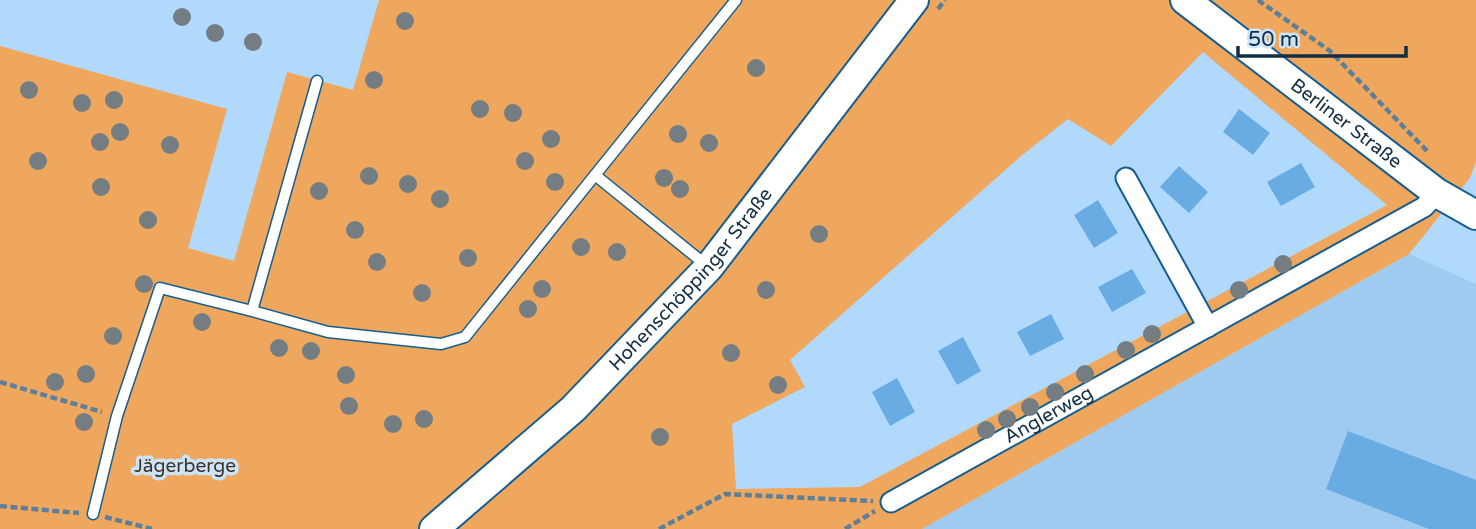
<svg xmlns="http://www.w3.org/2000/svg" width="1476" height="529" viewBox="0 0 1476 529" font-family="'Varela Round',sans-serif">
<style>
.built{fill:#a0cbf0}
.green{fill:#efa75d;fill-rule:evenodd}
.building{fill:#69ace3}
.lines{fill:none;stroke-linecap:round;stroke-linejoin:round}
.lane-casing{stroke:#165e91;stroke-width:13}
.street-casing{stroke:#165e91;stroke-width:23}
.secondary-casing{stroke:#165e91;stroke-width:32}
.path{stroke:#5d7f9a;stroke-width:4.5;stroke-dasharray:7 3.5;stroke-linecap:butt}
.lane{stroke:#fff;stroke-width:10}
.street{stroke:#fff;stroke-width:19}
.secondary{stroke:#fff;stroke-width:28}
.tree{fill:#747d82}
.labels{text-anchor:middle;dominant-baseline:central;stroke-width:7;stroke-linejoin:round;paint-order:stroke}
.street-label{font-size:19px;fill:#122e44;stroke:#cae4fc}
.park-label{font-size:19px;fill:#43311f;stroke:#cae4fc}
</style>
<rect width="100%" height="100%" fill="#b1d9fb"/>
<!-- built -->
<path class="built" d="M1409 254 1476 284V529H922Z"/>
<!-- green -->
<path class="green" d="M379 0H1476V161L1470 178 1409 254 922 529H0V46L227 109 188 248 234 261 287 72 353 90ZM1203 52 1387 205 860 487 736 489 732 424 805 387 790 360 1021 156 1068 119 1111 146Z"/>
<!-- building -->
<path class="building" d="M1239 109 1270 133 1253 155 1223 132Z
M1301 163 1315 187 1281 206 1267 182Z
M1179 166 1208 192 1189 213 1160 187Z
M1098 200 1118 233 1094 248 1074 215Z
M1132 269 1146 293 1112 312 1098 287Z
M1051 314 1064 339 1030 356 1017 332Z
M963 337 981 371 957 385 938 351Z
M897 378 915 412 890 426 872 392Z
M1348 431 1476 480V529H1429L1326 489Z"/>
<g class="lines">
<!-- lane casing -->
<g class="lane-casing">
<path id="lane" d="M317 81 252 311 328 332 441 344 465 337 595 175 706 265
M595 175 736 0
M93 514 117 416 160 288 252 311"/>
</g>
<!-- street casing -->
<g class="street-casing">
<g id="street">
<path d="M1126 178 1208 327"/>
<path id="s1" d="M891 502 1424 207 1437 193"/>
</g>
</g>
<!-- secondary casing -->
<g class="secondary-casing">
<g id="secondary">
<path id="s2" d="M1185 0 1437 193 1476 215"/>
<path id="s3" d="M434 529 573 409 709 267 914 0"/>
</g>
</g>
<!-- path -->
<path class="path" d="M1258 0 1330 51 1429 153
M938 9 945 0
M0 382 102 412
M0 506 79 513
M105 517 152 529
M659 529 725 494 873 501
M845 529 875 511"/>
<!-- lane -->
<use href="#lane" class="lane"/>
<!-- street -->
<use href="#street" class="street"/>
<!-- secondary -->
<use href="#secondary" class="secondary"/>
</g>
<!-- trees -->
<g class="tree">
<circle cx="182" cy="17" r="9"/>
<circle cx="405" cy="21" r="9"/>
<circle cx="215" cy="33" r="9"/>
<circle cx="253" cy="42" r="9"/>
<circle cx="756" cy="68" r="9"/>
<circle cx="374" cy="80" r="9"/>
<circle cx="29" cy="90" r="9"/>
<circle cx="114" cy="100" r="9"/>
<circle cx="82" cy="103" r="9"/>
<circle cx="480" cy="109" r="9"/>
<circle cx="513" cy="113" r="9"/>
<circle cx="120" cy="132" r="9"/>
<circle cx="678" cy="134" r="9"/>
<circle cx="551" cy="139" r="9"/>
<circle cx="100" cy="142" r="9"/>
<circle cx="709" cy="143" r="9"/>
<circle cx="170" cy="145" r="9"/>
<circle cx="38" cy="161" r="9"/>
<circle cx="525" cy="161" r="9"/>
<circle cx="369" cy="176" r="9"/>
<circle cx="664" cy="178" r="9"/>
<circle cx="555" cy="182" r="9"/>
<circle cx="408" cy="184" r="9"/>
<circle cx="101" cy="187" r="9"/>
<circle cx="680" cy="189" r="9"/>
<circle cx="319" cy="191" r="9"/>
<circle cx="440" cy="199" r="9"/>
<circle cx="148" cy="220" r="9"/>
<circle cx="355" cy="230" r="9"/>
<circle cx="819" cy="234" r="9"/>
<circle cx="581" cy="247" r="9"/>
<circle cx="617" cy="252" r="9"/>
<circle cx="468" cy="258" r="9"/>
<circle cx="377" cy="262" r="9"/>
<circle cx="1283" cy="264" r="9"/>
<circle cx="144" cy="284" r="9"/>
<circle cx="542" cy="289" r="9"/>
<circle cx="766" cy="290" r="9"/>
<circle cx="1239" cy="290" r="9"/>
<circle cx="422" cy="293" r="9"/>
<circle cx="528" cy="309" r="9"/>
<circle cx="202" cy="322" r="9"/>
<circle cx="1152" cy="334" r="9"/>
<circle cx="113" cy="336" r="9"/>
<circle cx="279" cy="348" r="9"/>
<circle cx="1126" cy="350" r="9"/>
<circle cx="311" cy="351" r="9"/>
<circle cx="731" cy="353" r="9"/>
<circle cx="86" cy="374" r="9"/>
<circle cx="1085" cy="374" r="9"/>
<circle cx="346" cy="375" r="9"/>
<circle cx="55" cy="382" r="9"/>
<circle cx="778" cy="385" r="9"/>
<circle cx="1055" cy="392" r="9"/>
<circle cx="349" cy="406" r="9"/>
<circle cx="1030" cy="407" r="9"/>
<circle cx="424" cy="419" r="9"/>
<circle cx="1007" cy="419" r="9"/>
<circle cx="84" cy="422" r="9"/>
<circle cx="393" cy="424" r="9"/>
<circle cx="986" cy="430" r="9"/>
<circle cx="660" cy="437" r="9"/>
</g>
<g class="labels">
<!-- street labels -->
<g class="street-label">
<text stroke="none"><textPath href="#s2" startOffset="203">Berliner Straße</textPath></text>
<text stroke="none"><textPath href="#s3" startOffset="359">Hohenschöppinger Straße</textPath></text>
<text stroke="none"><textPath href="#s1" startOffset="180">Anglerweg</textPath></text>
</g>
<!-- park labels -->
<g class="park-label">
<text x="185" y="466">Jägerberge</text>
</g>
</g>
<!-- scale -->
<path d="M1238 46v10h168v-10" fill="none" stroke="#122e44" stroke-width="3.5"/>
<text x="1248" y="46" font-size="21" fill="#122e44" stroke="#cae4fc" stroke-width="5" paint-order="stroke">50 m</text>
</svg>
